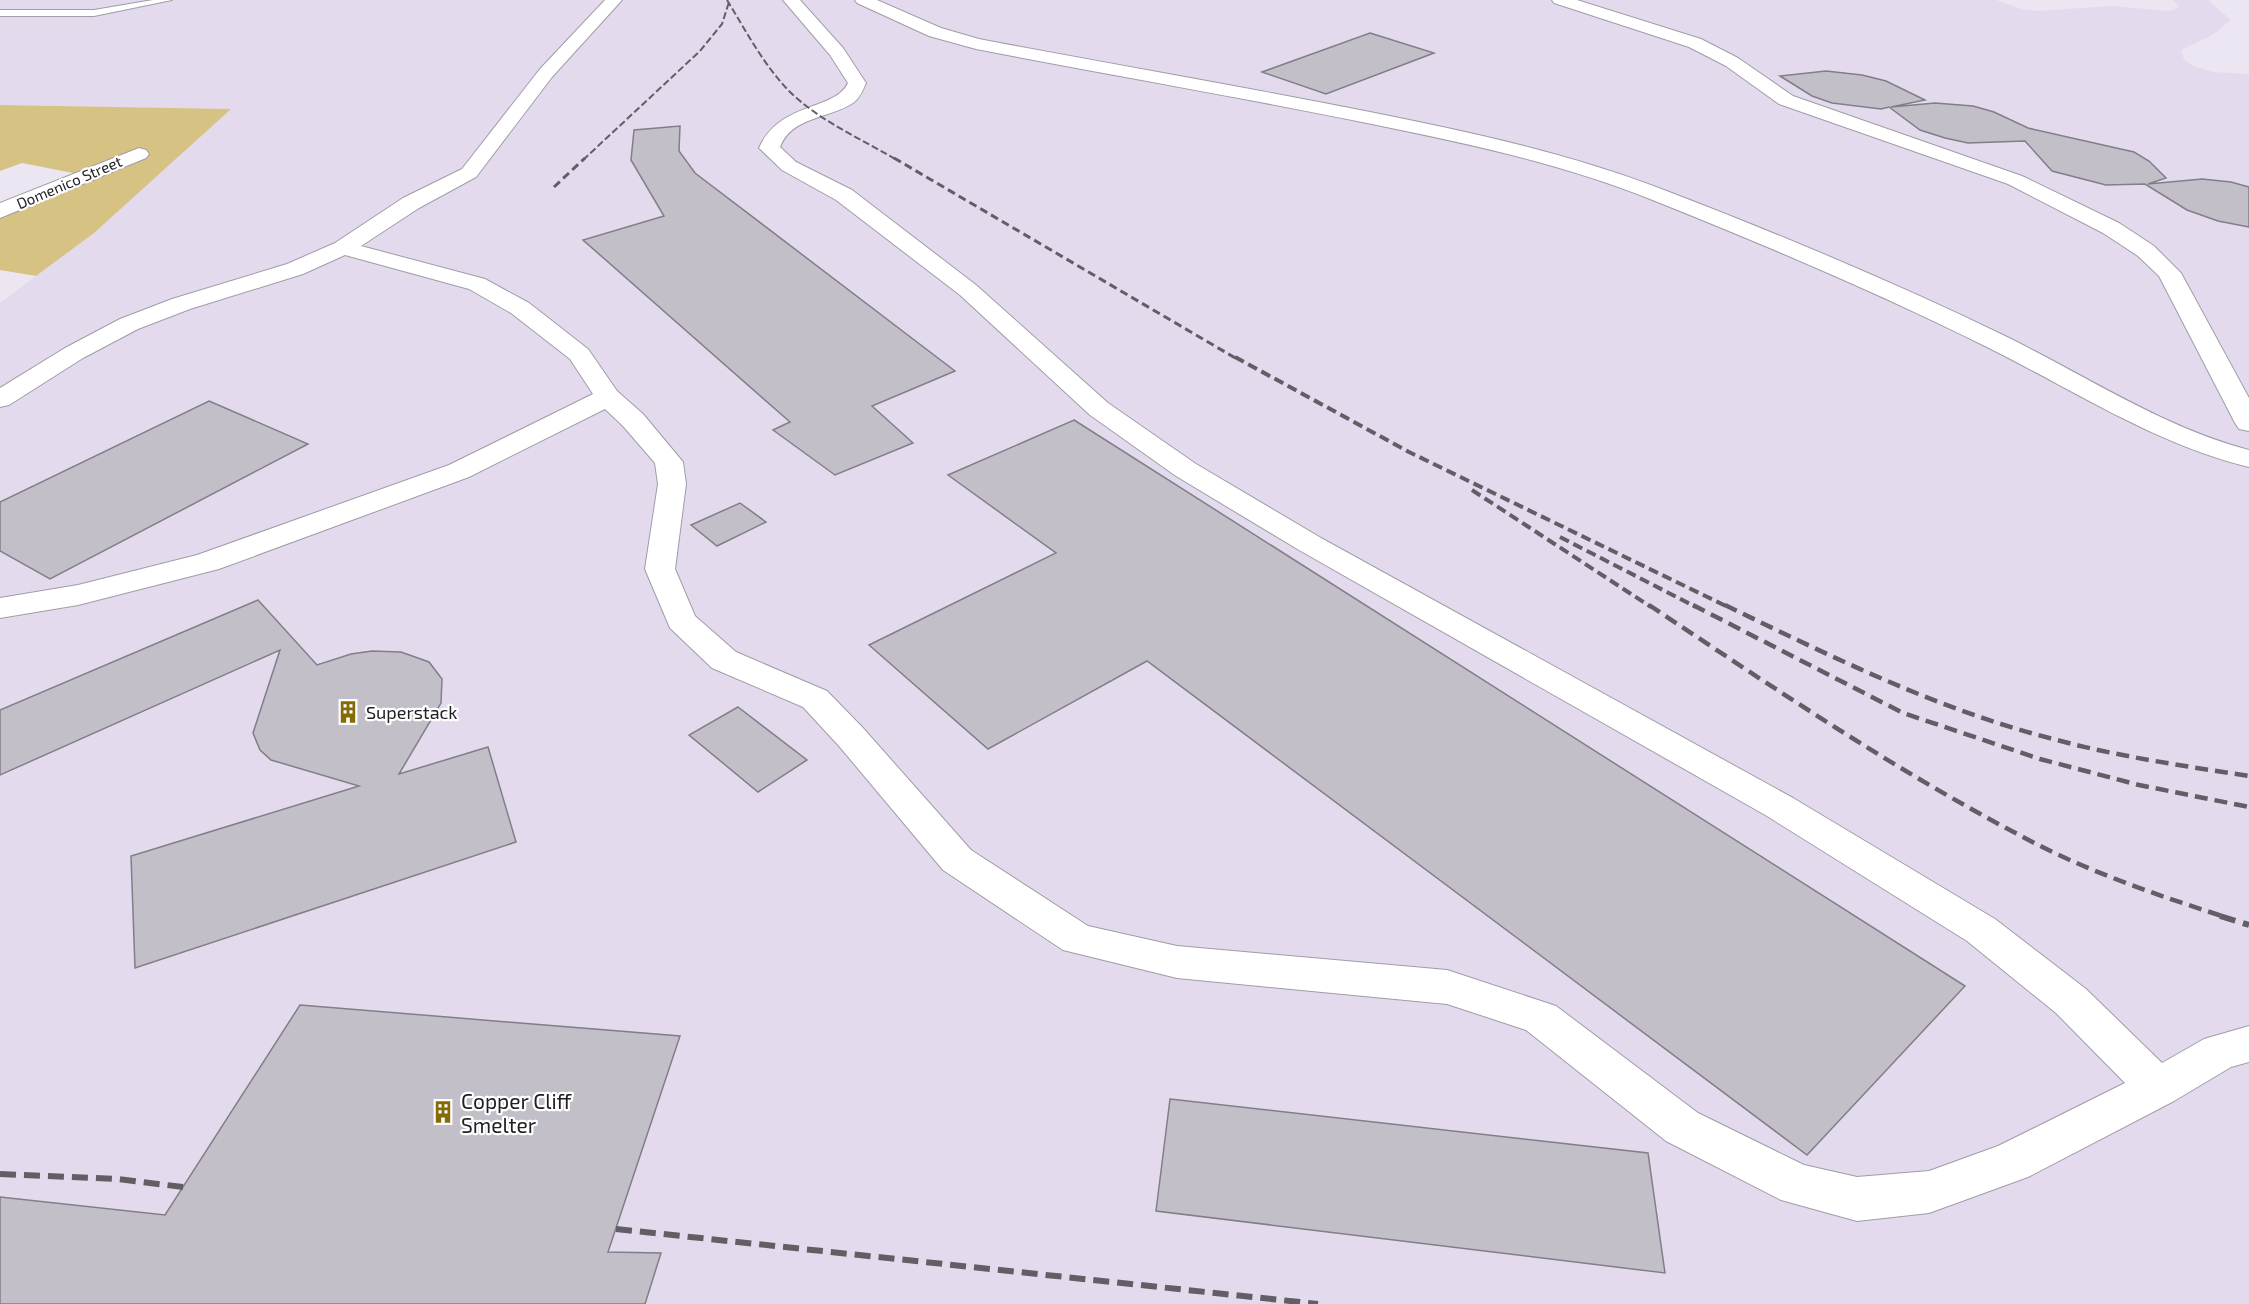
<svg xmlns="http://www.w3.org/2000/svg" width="2249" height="1304" viewBox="0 0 2249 1304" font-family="'Exo 2',sans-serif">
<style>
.built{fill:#e3dbed}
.green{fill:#d6c283}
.building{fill:#c3bfc9;stroke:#827e87;stroke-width:1.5}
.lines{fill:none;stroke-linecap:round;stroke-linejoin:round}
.service-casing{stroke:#a09ca6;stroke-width:2}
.minor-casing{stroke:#a09ca6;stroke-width:2}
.service{fill:#fff;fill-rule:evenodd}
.minor{fill:#fff;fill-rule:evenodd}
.rail-far4{stroke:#615e65;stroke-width:2;stroke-dasharray:7 3;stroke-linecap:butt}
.rail-far3{stroke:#615e65;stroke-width:3;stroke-dasharray:8 4.5;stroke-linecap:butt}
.rail-far2{stroke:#615e65;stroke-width:4;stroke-dasharray:10 5;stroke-linecap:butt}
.rail-far1{stroke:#615e65;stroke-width:4.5;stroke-dasharray:13 7;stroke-linecap:butt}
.rail{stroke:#615e65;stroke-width:6;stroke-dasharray:16 8;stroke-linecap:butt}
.labels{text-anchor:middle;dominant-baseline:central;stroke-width:4.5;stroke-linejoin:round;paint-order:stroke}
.far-street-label{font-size:15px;fill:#212024;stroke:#fff}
.poi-label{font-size:18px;fill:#212024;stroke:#fff;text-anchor:start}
.near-poi-label{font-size:21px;fill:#212024;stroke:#fff;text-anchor:start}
</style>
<rect width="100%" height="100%" fill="#ebe6f1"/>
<!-- built -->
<path class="built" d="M0 0H1996L2022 9 2037 11 2111 6 2170 11 2179 7 2173 0H2208L2231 20 2212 35 2181 50 2184 60 2196 67 2213 72 2249 74V1304H0V303L94 233 230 109 0 105Z"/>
<!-- green -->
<path class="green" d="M0 105 231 109 94 233 36 276 0 270V212L83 175 22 163 0 171Z"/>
<!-- building -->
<path class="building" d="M1370 33 1434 53 1326 94 1262 72Z
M1826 71 1862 75 1886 81 1925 100 1891 107 1935 103 1973 106 1994 112 2028 128 2134 152 2149 161 2166 178 2148 184 2202 179 2231 182 2249 187V227L2218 221 2187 210 2145 184 2106 185 2052 171 2025 141 1968 143 1945 138 1920 130 1889 107 1881 109 1832 103 1812 96 1780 76Z
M680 126 679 151 695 173 955 371 872 406 913 443 835 475 773 430 790 422 583 240 664 216 631 160 634 130Z
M209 401 308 444 50 579 0 551V502Z
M1074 420 1965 986 1807 1155 1147 661 988 749 869 645 1056 553 948 475Z
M740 503 766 522 717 546 691 525Z
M258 600 317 665 351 654 372 651 401 652 429 662 442 679 441 703 399 774 488 747 516 842 135 968 131 856 359 786 271 760 260 750 253 733 280 650 0 775V710Z
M738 707 807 760 758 792 689 735Z
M300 1005 680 1036 608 1252 661 1253 645 1304H0V1197L165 1215Z
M1170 1099 1648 1153 1665 1273 1156 1211Z"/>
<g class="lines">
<!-- service casing -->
<g class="service-casing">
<path id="service" d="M153 0H172L94 16H0V10H94Z"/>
</g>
<!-- minor casing -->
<g class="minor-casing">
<path id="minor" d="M605 0H622L552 77 476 177 419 208 361 246 485 279 529 303 588 349 617 391 643 414 683 462 686 484 675 569 695 616 736 652 827 691 863 728 971 850 1088 926 1177 946 1447 970 1541 1001 1556 1006 1698 1113 1804 1165 1857 1177 1929 1171 1998 1146 2125 1083 2056 1013 1967 941 1767 816 1299 550 1176 476 1090 415 960 295 836 200 782 170 759 148C780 101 835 111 848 83L830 55 783 0H800L843 48 866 83C863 90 860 98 853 103 829 119 792 116 780 147L796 162 852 190 976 285 1108 403 1196 464 1321 538 1793 798 1995 919 2086 989 2162 1063 2204 1039 2249 1026V1062L2231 1067 2174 1101 2028 1177 1929 1213 1857 1221 1781 1200 1666 1141 1526 1030 1447 1004 1177 978 1063 950 943 870 839 746 803 707 712 668 670 628 645 569 658 484 655 463 623 426 605 409 469 477 219 569 78 605 0 618V598L78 585 197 555 449 465 593 394 570 359 511 313 469 289 345 255 303 274 190 309 138 329 83 358 9 405 0 407V388L65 348 120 319 172 299 287 264 335 243 403 198 462 169 540 69Z
M855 0H877L941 28 979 39C1109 64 1240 86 1370 112 1470 132 1569 153 1664 190 1779 234 1894 282 2005 336 2085 375 2162 427 2249 450V467C2154 444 2072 389 1985 346 1876 292 1763 244 1650 199 1557 162 1460 142 1362 122 1234 96 1105 74 976 49L929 36 857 3Z
M1552 0H1577L1701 39 1738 58 1793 96 2022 176 2119 223 2154 246 2181 273 2249 398V431L2239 429 2235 423 2159 276 2138 256 2103 233 2008 184 1779 104 1726 66 1689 47 1554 3Z
M139 148 146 150 149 154 146 158 0 218V203Z"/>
</g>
<!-- service -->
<use href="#service" class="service"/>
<!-- minor -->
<use href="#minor" class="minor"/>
<!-- rail-far4 -->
<path class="rail-far4" d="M727 0C746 31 763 64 789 91 818 120 861 139 897 160
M583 160 700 51 722 24 729 2"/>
<!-- rail-far3 -->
<path class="rail-far3" d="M894 158 1237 359
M554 187 585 158"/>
<!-- rail-far2 -->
<path class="rail-far2" d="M1235 357 1409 452 1728 607
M1472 490 1651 607
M1560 537 1696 607"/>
<!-- rail-far1 -->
<path class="rail-far1" d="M1649 605C1771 686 1893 769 2023 837 2086 871 2157 895 2225 917
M1693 605 1903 713 2040 759 2139 785 2249 807
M1725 605C1832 657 1941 711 2057 740 2120 757 2185 766 2249 776"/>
<!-- rail -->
<path class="rail" d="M2220 916 2249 925
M0 1174 117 1179 183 1187
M616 1229 1318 1304"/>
</g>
<!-- icons -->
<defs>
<g id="building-bare" transform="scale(1.8)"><path d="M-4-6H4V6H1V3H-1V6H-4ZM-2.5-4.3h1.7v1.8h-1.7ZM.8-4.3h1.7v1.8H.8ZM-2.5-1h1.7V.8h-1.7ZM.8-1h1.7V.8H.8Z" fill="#846b05" stroke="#fff" stroke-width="2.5" paint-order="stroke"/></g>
</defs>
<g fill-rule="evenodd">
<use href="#building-bare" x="348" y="712"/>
<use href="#building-bare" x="443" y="1112"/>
</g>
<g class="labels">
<!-- far-street labels -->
<g class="far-street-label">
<text transform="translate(69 182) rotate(-23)">Domenico Street</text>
</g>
<!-- poi labels -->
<g class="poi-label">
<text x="366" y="712">Superstack</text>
</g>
<!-- near-poi labels -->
<g class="near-poi-label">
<text x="461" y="1100">Copper Cliff<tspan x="461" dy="24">Smelter</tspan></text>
</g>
</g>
</svg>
